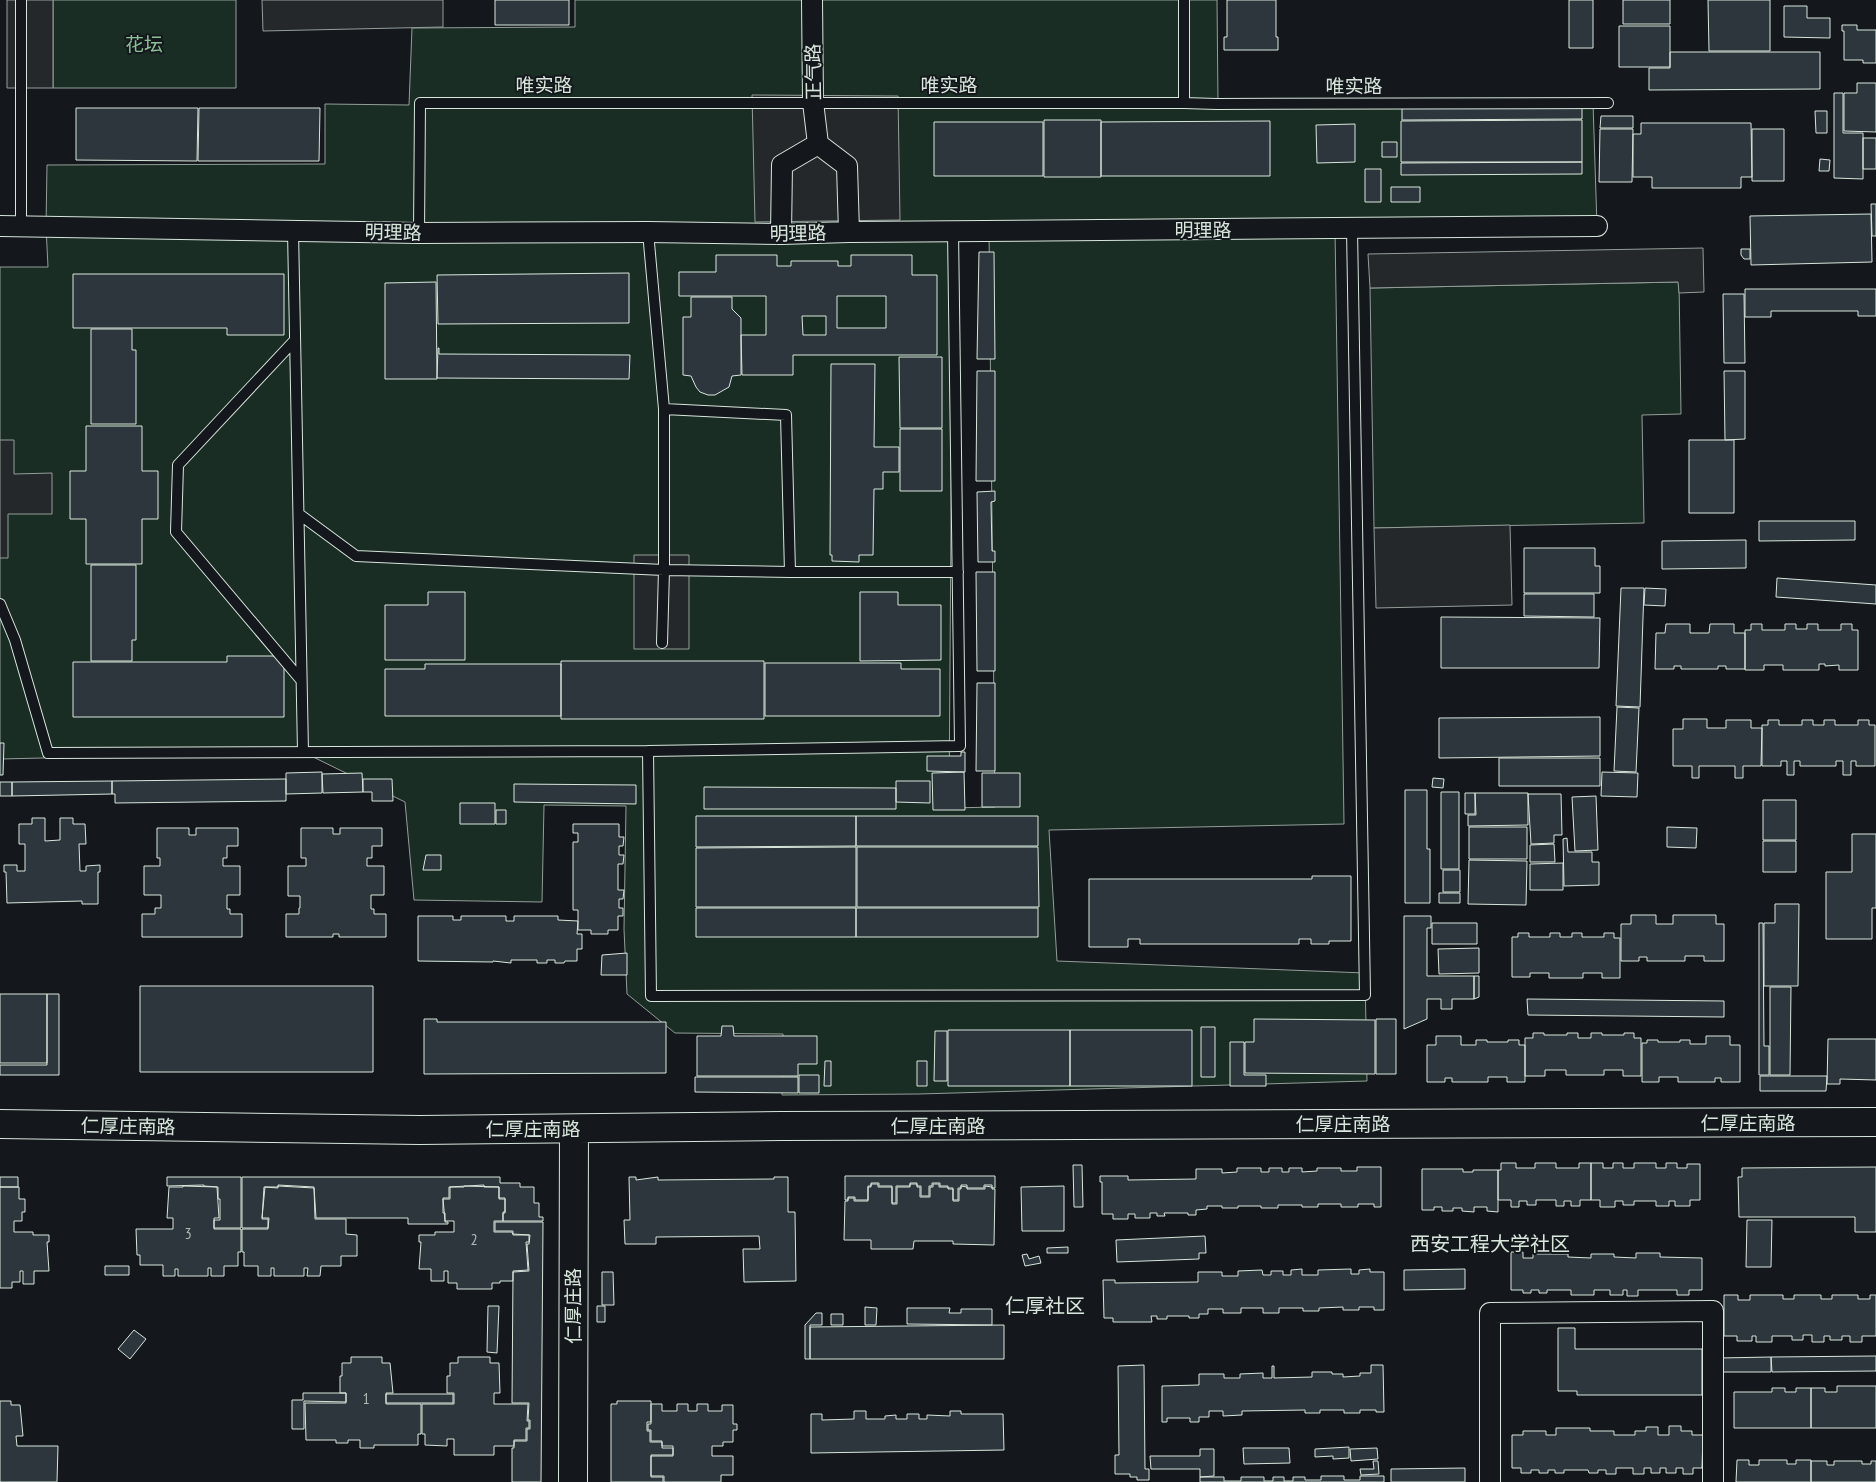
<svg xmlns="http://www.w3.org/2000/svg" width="1876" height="1482" viewBox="0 0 1876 1482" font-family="'PT Sans Narrow','Noto Sans SC',sans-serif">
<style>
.green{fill:#1a2d24;stroke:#939e99}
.parking{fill:#24282b;stroke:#939e99}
.building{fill:#2c363c;stroke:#d8e6dc;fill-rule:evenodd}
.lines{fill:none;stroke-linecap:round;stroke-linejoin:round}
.lane-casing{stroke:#d8e6dc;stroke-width:12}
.street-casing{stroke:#d8e6dc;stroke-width:22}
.secondary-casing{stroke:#d8e6dc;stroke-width:30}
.lane{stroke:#14181c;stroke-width:10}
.street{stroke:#14181c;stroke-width:20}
.secondary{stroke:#14181c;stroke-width:28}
.labels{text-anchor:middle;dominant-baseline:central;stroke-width:4;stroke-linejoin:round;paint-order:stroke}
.number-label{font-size:16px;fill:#adbab4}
.park-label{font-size:19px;fill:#8ac095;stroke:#14181c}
.street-label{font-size:19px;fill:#d8e6dc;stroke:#14181c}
.neighbourhood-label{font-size:20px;fill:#d8e6dc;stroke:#14181c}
</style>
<rect width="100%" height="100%" fill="#14181c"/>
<!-- green -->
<path class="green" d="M53 0H236V88H53Z
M575 0H1217L1218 103H1593L1597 226 176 227 953 231 949 808 995 807 989 231 1335 229 1344 824 1049 830 1057 961 1365 973 1367 1081 919 1094 782 1095 783 1034 675 1033 627 994 624 929 626 806 544 805 542 902 414 900 405 802 303 752 0 759V267H48L46 227 47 165 325 164V104L409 105 412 28 575 27Z
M1679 282 1681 414 1642 415 1644 523 1374 528 1370 288Z"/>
<!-- parking -->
<path class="parking" d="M7 0H53V88H7Z
M262 0H443V27L263 31Z
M752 95 898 96 900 220 755 222Z
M1703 248 1704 292 1679 293 1678 282 1370 288 1368 254Z
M0 440H14V474L52 473V514H8V558H0Z
M1510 525 1512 605 1376 608 1374 528Z
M634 555H689V649H634Z"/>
<!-- building -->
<path class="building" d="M495 0H569V25H495Z
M1227 0H1276V37H1278V50H1224V37H1227Z
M1569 0H1593V48H1569Z
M1623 0H1670V24H1623Z
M1708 0H1770V51H1709Z
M1784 6H1807V18H1830V38L1784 37Z
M1842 25H1857V30H1876V63H1863V60H1844V31H1842Z
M1619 26H1670V67H1619Z
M1670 52H1820V89L1649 90V68H1670Z
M1857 83H1876V132L1844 131V93H1857Z
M1834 93H1843V133H1863V179L1834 178Z
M1582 107V119L1402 120V108Z
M76 108H198L197 161 76 160Z
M199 108H320L319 161H198Z
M1815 111H1827V133H1816Z
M1601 116H1633V128H1600Z
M1044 120H1101V177H1044Z
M1582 120V162H1401V121Z
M1270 121V176H1101V122Z
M934 122H1043V176H934Z
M1641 123H1751L1752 177H1741V188H1652V177H1633V134H1641Z
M1355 124V162L1317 163 1316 125Z
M1600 129H1633L1632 182H1599Z
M1752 129H1784V181H1752Z
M1863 138H1876V169H1863Z
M1382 142H1397V157H1382Z
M1820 159 1830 160 1829 171H1819Z
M1582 162V174L1401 175V163Z
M1365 169H1381V202H1365Z
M1391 187H1420V202H1391Z
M1871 204H1876V236H1872Z
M1871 214 1872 262 1751 265 1750 216Z
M1741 249H1750V259H1744L1741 255Z
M979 252H994L995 359H977Z
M716 255H777V266H791V261H838V266H851V255H912V275H937V355H793V375H742L741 335H766V296H679V272H716ZM837 296H886V328H837ZM802 316H826V335H803Z
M629 273V323L438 324 437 275Z
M73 274H284V335H227V328H73Z
M436 282 437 379H385V283Z
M1745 289H1876V316H1858V311H1771V317H1745Z
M1723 294H1744L1745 363H1724Z
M691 297H732V309L741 318V375L732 376 729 387 715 395H708L700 392 696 387 691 376 683 375V317H691Z
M91 329H132V350H136V424H91Z
M438 348H439V354L630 355 629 379 437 378Z
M899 357H942V428H900Z
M831 364H875L874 447H899V472H883V489H874L873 555H859V562L832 561V555H830Z
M977 371H995V481H976Z
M1724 371H1745V439L1725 440Z
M86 426H142V471H158V519H142V564H86V519H70V471H86Z
M900 429H942V491H900Z
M1689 440H1734V513H1689Z
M995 491V501L991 502 992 551H995V562H978L977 492Z
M1759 521H1855V540L1759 541Z
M1746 540V568L1662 569V541Z
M1524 548H1595V566H1600V593H1524Z
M91 565H136V640H132V661H91Z
M976 572H995V671H977Z
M1777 578 1876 585V604L1776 597Z
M1621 588H1644L1640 707 1616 706Z
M1645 588 1666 589 1665 606 1644 605Z
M428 592H465V660H385V605H428Z
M860 592H898V605H941V660L860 661Z
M1524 594H1594V617L1524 616Z
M1441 617 1600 618 1599 668H1441Z
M1666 624H1690V633H1709L1710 624H1734V633H1745V669H1726V666H1718V669H1681V666H1674V669H1655L1656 633H1665Z
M1751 624H1762V630H1785V624H1796V629H1807V624H1818V630H1841V624H1852V630H1858V670H1839V665L1825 666V664H1819V670H1783V665H1764V670H1745V630H1751Z
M227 656H278L284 666V717H73V662H227Z
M561 661H764V719H561Z
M765 663H901V669H940V716H765Z
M425 664H561V716H385V669H425Z
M977 683H995V771H976Z
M1617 707 1639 708 1636 772 1614 771Z
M1600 717V756L1439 758V718Z
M1683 719H1707V728H1726V720H1751V728H1762L1761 766H1743V778H1735V766H1699V778H1692V766H1673V729H1683Z
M1768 720H1779V725H1802V720H1813V725H1824V720H1835V725H1858V720H1869V725H1875V766H1856V761H1851V775H1843V761H1836V766H1800V761H1794V775H1787V761H1781V766H1762V725H1768Z
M0 743H4L3 775H0Z
M961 752H965V772L927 771V756H961Z
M1499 758H1600V786H1499Z
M322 772V793L286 794V773Z
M964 772 965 810H933L932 773Z
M1602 772 1638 773 1637 797 1601 796Z
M362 773 363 792 323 793 322 774Z
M982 773H1020V807H982Z
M1433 778 1444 779 1443 788 1432 787Z
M286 779V801L115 803V794H112V781Z
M363 779H392L393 801H372V792H363Z
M112 781V794L12 796V782Z
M896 781H930V803L896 802Z
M0 782H12V796H0Z
M514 784 636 785V804L514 802Z
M704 787 896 788V809H704Z
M1405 790H1427V849H1430V903H1405Z
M1441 792H1459V869H1441Z
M1465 793H1475V814H1465Z
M1475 793H1528V825L1468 826V815H1476Z
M1528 794H1561L1562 835H1554V843L1531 844Z
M1596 796 1598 850 1575 851 1572 797Z
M1763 800H1796V840H1763Z
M460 803H495V824H460Z
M496 810H506V824H496Z
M696 816H856V846L696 847Z
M856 816H1038V846H856Z
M32 818H45V841L60 840V818H73V824H85L86 844H79L80 871H86V866L100 865V872H98V904H82V901L7 903 6 872H4V865H17V871H25V844H19V824H32Z
M573 824H619V837H624L623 846H619V855H624L623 864H618V890H624L623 899H619V908H623V916H618V930H608V934H591V930H578V910H573V842H578V833H573Z
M1469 827H1527V859H1469Z
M1667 827 1697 828 1696 848 1667 847Z
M157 828H189V835H196V828H238V846H227V858H223V866H240V895H227V909H230V914H242V937H142V914H155V908H161V895H144V866H160V858H157Z
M301 828H333V834H340V828H382V846H372V858H367V866H384V895H371V909H374V914H386V937H339V934H333V937H286V914H299V908H300V896H288V866H306V858H301Z
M1852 834H1876V908H1872V939H1826V872H1852Z
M1567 838 1568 852H1592V862H1599V885L1564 886 1563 839Z
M1763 841H1796V872H1763Z
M1554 844 1555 862H1530V845Z
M856 847V907H696V848Z
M857 847H1038L1039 907H857Z
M426 855H441V870H423Z
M1469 860 1527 861 1526 905 1468 904Z
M1563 863V890H1530V864Z
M1443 870H1460V892H1443Z
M1312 876H1351V941H1329V944H1311V939H1299V944H1140V939H1128V947H1089V879H1312Z
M1439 893H1460V903H1439Z
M1775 904H1799L1798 986H1764V923H1775Z
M696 908H856V937H696Z
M856 908H1038V937H856Z
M1631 915H1656V924H1673V915H1716V924H1724V961H1704V956H1685V961H1647V957H1639V961H1621V924H1631Z
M418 916H453V920H461V916H506V921H514V916H558V920L578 921 577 934H582V949H577V961H565L564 963H555V960H547V963H537V960H511V963L493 961V962L418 961Z
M1404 916H1431V928H1427V976H1474V999H1452V1009H1441V999H1427V1019L1404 1029Z
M1432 923H1477V944H1432Z
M1759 923H1763L1764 1046H1769V1075H1759Z
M1518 933H1529V937H1550V933H1560V937H1572V933H1582V937H1604V933H1614V938H1620V978H1602V973H1583V978H1549V973H1530V977H1512V937H1518Z
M1479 948V973L1439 974 1438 949Z
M627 953V975H601L602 955Z
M1474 976H1479V997L1474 999Z
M140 986H373V1072H140Z
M1770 987H1791L1790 1075H1770Z
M0 994H47V1063H0Z
M47 994H59V1075H0V1065H47Z
M1527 999 1724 1001V1017L1528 1015Z
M424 1019H437V1022H666V1073L424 1074Z
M1254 1019 1375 1020V1074L1245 1073V1042H1254Z
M1376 1019H1396V1074H1376Z
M722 1026H733L734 1036H817V1064H798V1076H697V1036H721Z
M1201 1027H1215V1077H1201Z
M948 1030H1070V1086H948Z
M1070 1030H1192V1086H1070Z
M935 1031H947V1081H934Z
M1533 1033H1544V1035H1567V1033H1578V1038H1591V1033H1602V1035H1624V1033H1634V1038H1641V1076H1623V1070H1604V1075H1566V1070H1545V1076H1525V1038H1533Z
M1436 1036H1461V1045H1476V1040H1487V1042H1508V1040H1519V1045H1525V1082H1507V1077H1488V1082H1452V1078H1445V1082H1427V1045H1436Z
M1706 1036H1730V1045H1740V1082H1721V1078H1715V1082H1678V1077H1659V1082H1642V1043H1647V1040H1658V1042H1680V1040H1690V1044H1706Z
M1828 1039H1876V1080L1840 1079V1084H1827Z
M1230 1042H1244V1075H1266V1086H1230Z
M825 1061H831V1086H824Z
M917 1061H927V1086H917Z
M799 1075H819V1093H799Z
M1760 1076H1827L1826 1091H1760Z
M695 1077H798V1093L695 1092Z
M1501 1163H1516V1168H1535V1163H1556V1168H1579V1163H1591V1200H1580V1206H1571V1201H1564V1206H1556V1200H1536V1205H1527V1201H1519V1207H1511V1200H1498V1170H1501Z
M1591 1163H1603V1168H1613V1163H1623V1168H1634V1163H1656V1168H1666V1163H1677V1168H1687V1164H1700V1200H1690V1206H1675V1201H1669V1206H1656V1201H1634V1205H1623V1201H1615V1207H1600V1200H1591Z
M1073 1165H1082L1083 1207H1074Z
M1357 1167H1381V1207H1374V1204H1358V1207H1341V1204H1318V1207H1302V1205H1278V1208H1261V1206H1238V1208H1222V1206H1207V1209L1196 1210V1215H1188V1213H1164L1165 1216H1157V1213H1150V1218H1135V1214H1128V1219H1113V1214H1102V1182H1100V1176H1128V1180L1196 1179V1169H1222V1173L1237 1172V1168H1261V1172H1269V1168H1282V1172H1289V1168H1302V1172L1317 1171V1168H1341V1171H1357Z
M1876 1167V1232H1855V1217H1739L1738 1177H1742V1168Z
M1422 1169H1463V1172H1473V1170H1498V1212L1487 1211V1207H1474V1212L1462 1211V1208H1453V1211H1442V1207H1434V1210H1422Z
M845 1176H995V1188H992V1185H984V1188H967V1185H961V1188H958V1200H953V1188H948V1186H940V1183H932V1186H929V1196H921V1186H917V1183H910V1186H896V1203H892V1186H879V1183H871V1186H868V1200H855V1197H848V1200H845Z
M0 1177H18V1187H0Z
M167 1177H241V1228H214V1220H220V1199H218V1187L204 1186V1185L167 1186Z
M242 1177H500V1183H520V1187H534V1203H539V1217H543V1221H503V1213H505V1198H499V1187H484V1185L449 1187V1198H443V1213H445V1222H448V1224H408V1218H316L314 1187 278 1185V1187H264L262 1219H268V1228H242Z
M629 1177H636V1180L658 1177V1180L774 1179V1177H788V1212H795L796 1281 744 1282 743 1249H760L759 1236 656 1237V1244H625L624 1220H630Z
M871 1184H878V1187H892V1204H897V1187H910V1184H917V1187H920V1197H930V1187H933V1184H939V1187H948V1189H953V1201H959V1189H961V1186L967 1187V1189H985V1186L992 1187V1189H995L994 1245 953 1244V1241H914L913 1249H871V1240H844L845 1201H848V1198H854V1201H868V1187H871Z
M183 1186 217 1187 219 1218H214V1229H241V1252H238V1266H224V1276H211V1268H208V1276H178V1269H175V1276H163V1265H140V1255H137L136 1229H173V1218H167L169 1187H183Z
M278 1186 314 1188 315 1219H346V1234L357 1235V1256H341V1266H321L320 1276H307L308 1268H304V1276H274V1268H271V1276H258V1266H244V1252H242V1229H268L269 1218H262L265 1187 278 1188Z
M464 1186 499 1187V1199H505V1212H503V1221H494V1232H512L513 1235H529V1242H526L528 1270 513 1271V1281H500V1283H492V1289H457V1283H448V1271H444V1281H431V1269H419L421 1242H419V1235H435V1232H454V1221H445L443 1199H450V1187H464Z
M1064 1186V1231H1022L1021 1187Z
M0 1187H19V1199H25V1212H22V1221H14V1232H33V1235H49V1242H47L49 1271H34V1284H23V1271H20V1282H12V1288H0Z
M1747 1220H1772L1771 1267H1746Z
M495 1222H543L541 1482H512V1448H514V1441H527V1429H530V1420H528L529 1403H512L513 1272 529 1271 527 1244H529L530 1235 513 1234V1231H495Z
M1205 1236 1206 1253H1199V1259L1117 1262 1116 1240Z
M1068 1247V1253H1047V1248Z
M1511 1252H1523V1258H1533V1254H1568V1257L1591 1258V1254H1614V1257L1636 1258V1253H1660V1257L1702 1258V1290H1689V1295H1677V1290H1638V1296H1627V1290H1623V1295H1610V1290H1594V1295H1571V1290H1547V1293H1539V1290H1531V1293H1523V1290H1511Z
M1027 1254 1029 1259 1039 1256 1041 1263 1025 1266 1022 1255Z
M105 1266H129V1275H105Z
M1302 1269V1275H1318V1270L1351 1269V1274H1359V1270L1370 1269V1272H1384V1310H1374V1307H1359V1310H1343V1307L1319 1308V1311H1303V1308H1279V1313H1263V1308H1241V1313H1223V1309H1208V1314H1199V1318H1189V1316H1167V1319H1157V1316H1151L1152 1322H1113V1318H1104L1103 1280H1115V1283L1198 1282V1272H1222V1276H1238V1271L1262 1270 1263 1275H1271V1271H1283V1275H1291V1270Z
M1465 1269V1289L1404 1290V1270Z
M602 1272H613L614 1305H602Z
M1724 1295H1738V1300H1750V1295H1783V1299H1794V1295H1821V1299H1832V1295H1858V1299H1870V1295H1876V1336H1862V1342H1850V1336H1842V1340H1830V1336H1824V1342H1812V1335H1803V1340H1792V1336H1772V1342H1756V1336H1752V1341H1737V1336H1724Z
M488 1306H499L497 1353 487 1352Z
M597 1306H605V1322H597Z
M865 1307 877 1308 876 1325H865Z
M907 1308H950L949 1313H961V1309H992V1325L907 1324Z
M816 1313H822V1325H810V1359H805V1325Z
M831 1314H843V1325H831Z
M1004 1325V1359H810V1327Z
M1558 1328H1575V1349H1702V1395H1577V1391H1558Z
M134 1330 146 1339 130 1359 118 1349Z
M1876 1356V1371L1772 1372 1771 1357Z
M351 1357H382V1363H390L393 1393H386V1404H421V1434H418V1445H374V1448H360V1440H348V1443H336V1440H306L305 1403H346V1393H340V1376H342V1363H351Z
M458 1357H490V1363H499L500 1393H494V1404H528L527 1421H529V1428H526V1440H514V1446H494V1455H454V1439H447V1446L425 1445V1434H422V1404H454V1393H447V1376H450V1363H458Z
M1771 1357V1372H1719V1358Z
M1144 1365 1145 1469H1149V1480H1137V1477H1130V1474H1115V1455H1119L1118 1366Z
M1371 1365H1383L1384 1412H1376V1410H1360V1413H1344V1410H1320V1413H1305V1410L1242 1411V1415L1223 1416V1411H1209V1417H1199V1422H1190V1418H1167V1422H1162V1386L1199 1385V1374H1224V1378H1240V1374L1263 1373V1378H1272V1366H1274V1378L1312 1377V1372H1332V1374H1343V1377L1360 1376V1373H1371Z
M1837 1386H1876V1428H1811V1388H1825V1392H1837Z
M1772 1388H1785V1392H1796V1388H1811V1428H1734V1392H1772Z
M303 1393H346V1402L304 1401V1429H292V1400H303Z
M386 1394H453V1403H386Z
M0 1401H11V1405H20L23 1436H16L17 1446H58L57 1482H0Z
M617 1401H651V1422H647V1431H650V1442H662V1448H673V1455H651V1477H663V1482H611V1404H617Z
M651 1404H662V1411H677V1404H688V1411H697V1404H708V1411H722V1405H733V1424H737V1430H733V1442H723V1446H712V1456H733V1475H721V1482H664V1476H651V1456H673V1446H662V1441H651V1430H648V1424H651Z
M854 1411H866V1419H885V1416L896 1415V1419H907V1414H919V1419H927V1415L950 1416V1411H961V1414H1003L1004 1450 811 1453V1414H822V1420L854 1419Z
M1669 1426H1681V1431H1692V1435H1703L1702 1468H1693V1474H1683V1468H1676V1473H1666V1468H1660V1473H1651V1468H1644V1474H1633V1468H1616V1474H1606V1470H1598V1473H1589L1588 1470H1564V1473H1555V1470H1548V1473H1539V1470H1531V1473H1521V1468H1512V1435H1523V1431H1546V1435H1556V1428H1590V1431H1614V1435H1635V1431H1646V1427H1658V1435H1669Z
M1349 1447V1458L1333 1459V1456L1315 1457V1449Z
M1243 1448H1289L1290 1463 1244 1464Z
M1377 1448 1378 1459 1351 1461 1350 1449Z
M1200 1449H1214V1476L1200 1477V1469H1151L1150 1456H1200Z
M1737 1460H1749V1465H1759V1460H1787V1464H1796V1460H1811V1482H1736Z
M1373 1461H1378L1379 1474 1361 1475 1360 1469H1374Z
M1811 1461H1827V1465H1834V1461H1862V1464H1871V1461H1876V1482H1811Z
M1465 1468V1482H1391V1469Z
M1321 1476H1344V1480H1360V1476H1384V1482H1200V1477H1224V1481H1241V1477H1264V1481H1273V1477H1284V1481H1293V1477H1305V1480H1321Z"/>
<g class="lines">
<!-- lane casing -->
<g class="lane-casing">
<path id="lane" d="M21 0V226
M1184 0V103
M293 231 303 752
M953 231 960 746 648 751 651 996 1365 995 1352 229
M648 232 664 409V570L790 572H958
M419 233 420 103H1184L1217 104 1608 103
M295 340 178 465 176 532 301 680
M664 409 786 415 790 572
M299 514 356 556 664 570 662 643
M0 604 15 640 48 753 648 751"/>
</g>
<!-- street casing -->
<g class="street-casing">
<path id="street" d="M812 0 813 102 818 144
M0 226 419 233 648 232 781 234 849 232 1597 226
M781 234 782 165 818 144 847 166 849 232
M1490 1482V1313L1713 1311V1482"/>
</g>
<!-- secondary casing -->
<g class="secondary-casing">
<path id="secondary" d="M0 1124 420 1130 781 1126 1876 1122
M573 1482 574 1130"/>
</g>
<!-- lane -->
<use href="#lane" class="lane"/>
<!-- street -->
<use href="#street" class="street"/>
<!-- secondary -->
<use href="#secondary" class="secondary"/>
</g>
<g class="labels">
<!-- number labels -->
<g class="number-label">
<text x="188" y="1233">3</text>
<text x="474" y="1239">2</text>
<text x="366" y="1398">1</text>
</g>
<!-- park labels -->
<g class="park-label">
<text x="144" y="44">花坛</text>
</g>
<!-- street labels -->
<g class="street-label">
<text transform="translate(813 72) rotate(-91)">正气路</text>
<text x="544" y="85">唯实路</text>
<text x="949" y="85">唯实路</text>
<text x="1354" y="86">唯实路</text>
<text x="1203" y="230">明理路</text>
<text transform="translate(393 232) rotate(1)">明理路</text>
<text transform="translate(798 233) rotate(-1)">明理路</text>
<text x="1748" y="1123">仁厚庄南路</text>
<text x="1343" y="1124">仁厚庄南路</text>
<text transform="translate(128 1126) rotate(1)">仁厚庄南路</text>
<text x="938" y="1126">仁厚庄南路</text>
<text x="533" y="1129">仁厚庄南路</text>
<text transform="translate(573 1306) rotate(-90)">仁厚庄路</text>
</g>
<!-- neighbourhood labels -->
<g class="neighbourhood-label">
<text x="1490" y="1244">西安工程大学社区</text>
<text x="1045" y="1306">仁厚社区</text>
</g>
</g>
</svg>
